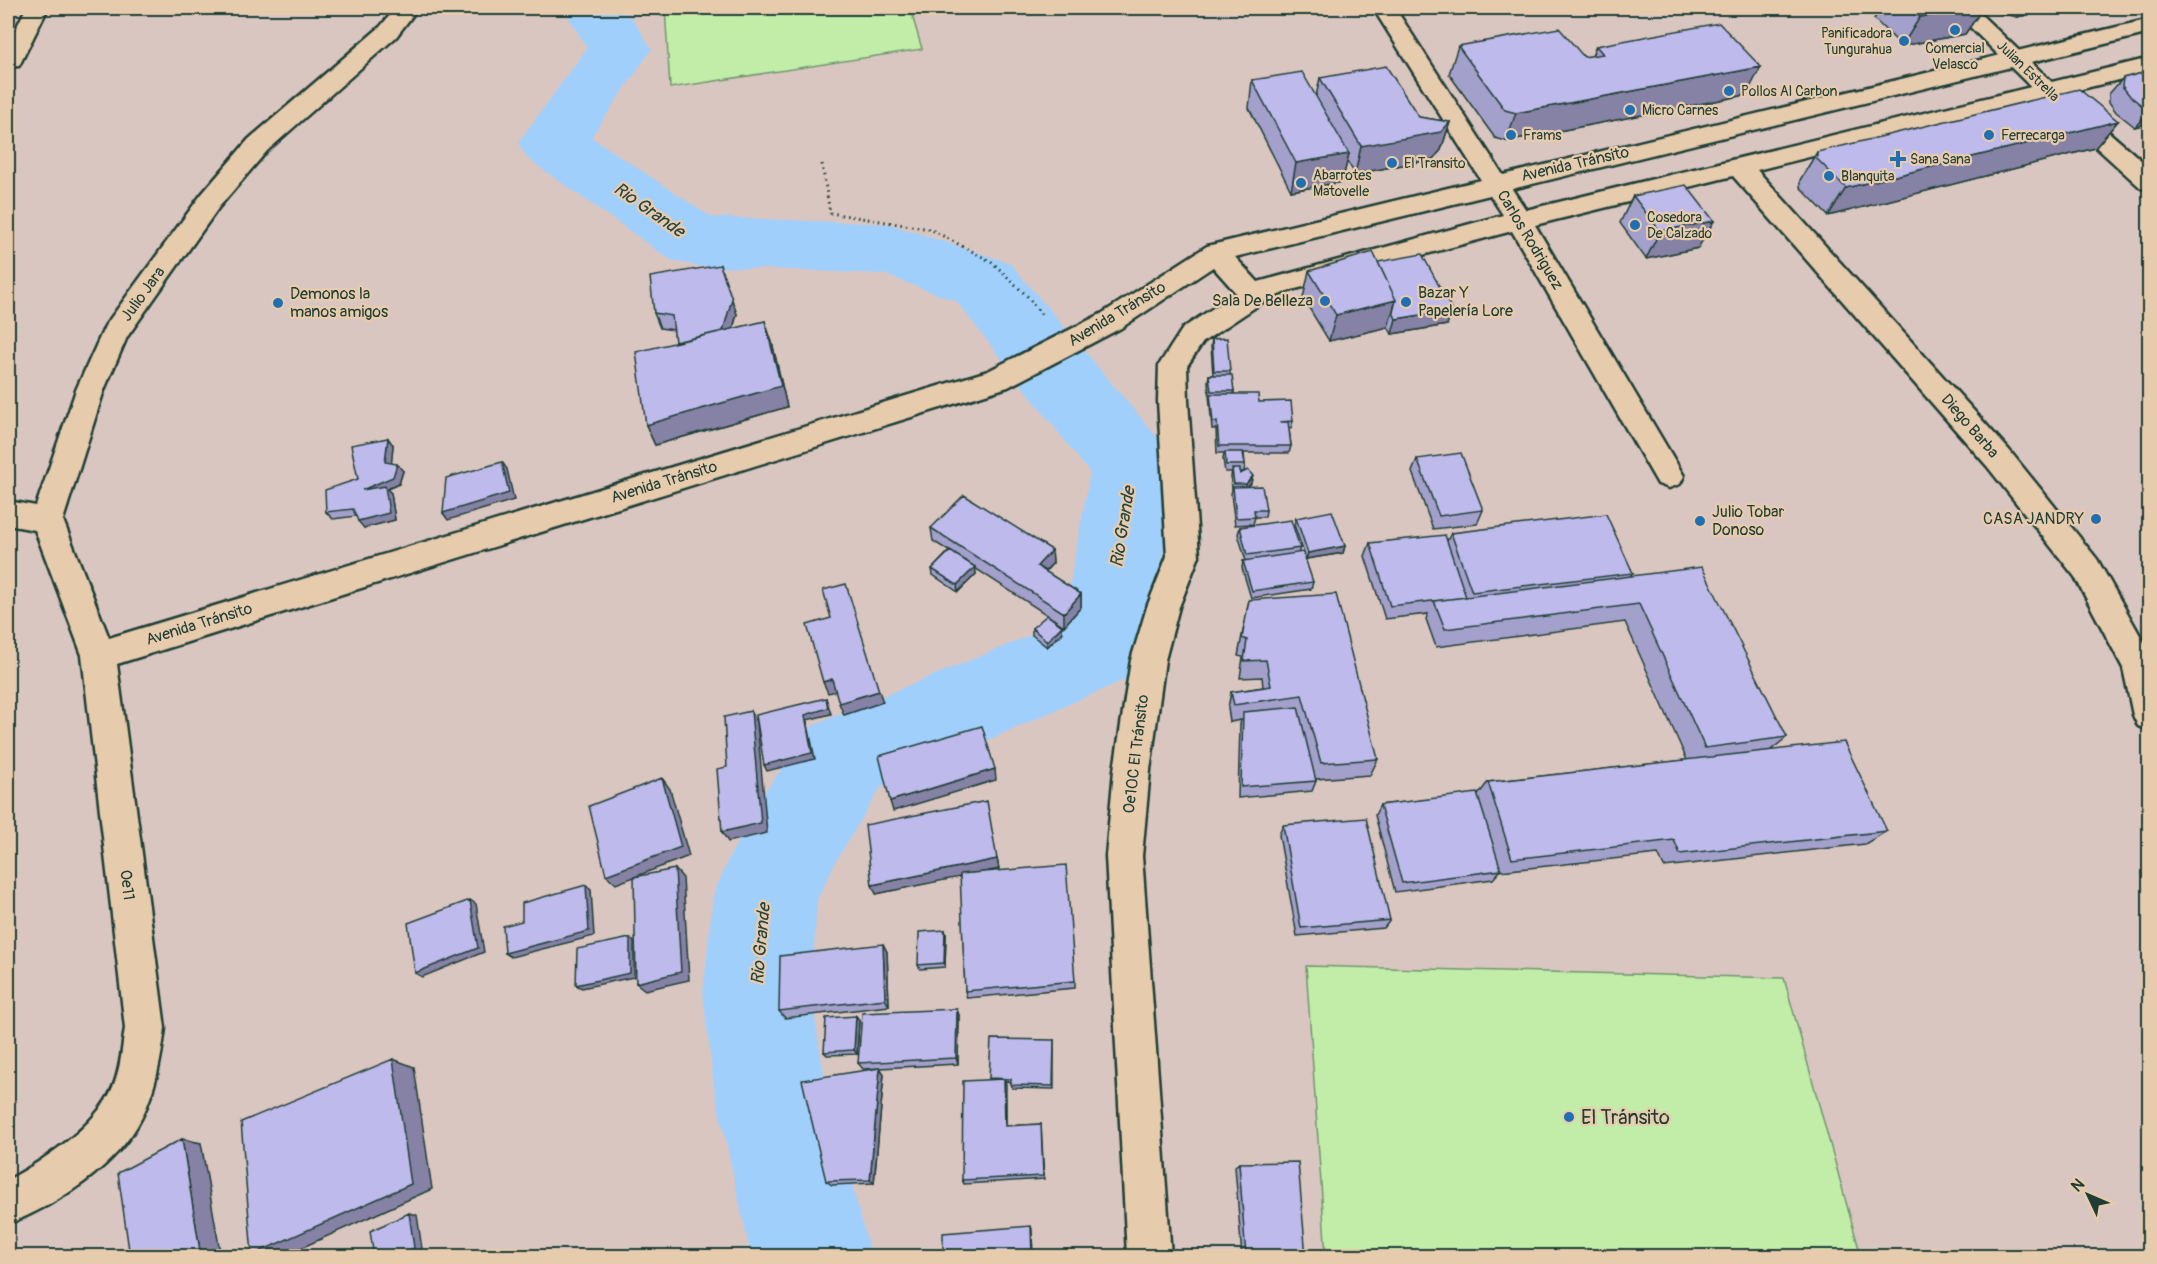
<svg xmlns="http://www.w3.org/2000/svg" width="2157" height="1264" viewBox="0 0 2157 1264" font-family="Pangolin,sans-serif">
<style>
.green{fill:#c1eda9;stroke:#70956e;stroke-width:1.5}
.lines{fill:none;stroke-linecap:round;stroke-linejoin:round}
.river{fill:#a0cffc;fill-rule:evenodd}
.minor-casing{stroke:#1f3d34;stroke-width:5}
.tertiary-casing{stroke:#1f3d34;stroke-width:5}
.path{stroke:#1f3d34;stroke-width:3;stroke-dasharray:1.5 4;stroke-linecap:butt}
.minor{fill:#e6cbad;fill-rule:evenodd}
.tertiary{fill:#e6cbad;fill-rule:evenodd}
.wall{fill:#a3a0cb;stroke:#1f3d34;stroke-width:1.5}
.shaded-wall{fill:#8582a5;stroke:#1f3d34;stroke-width:1.5}
.building{fill:#bebaec;stroke:#1f3d34;stroke-width:1.5}
.poi-dot{fill:#1f6fb2;stroke:#e6cbad;stroke-width:2}
.labels{text-anchor:middle;dominant-baseline:central;stroke-width:4.5;stroke-linejoin:round;paint-order:stroke}
.far-poi-label{font-size:14px;fill:#1f3d34;stroke:#e6cbad;text-anchor:start}
.far-street-label{font-size:14px;fill:#1f3d34;stroke:#e6cbad}
.street-label{font-size:16px;fill:#1f3d34;stroke:#e6cbad}
.poi-label{font-size:16px;fill:#1f3d34;stroke:#e6cbad;text-anchor:start}
.water-label{font-size:18px;font-style:italic;fill:#25443e;stroke:#e6cbad}
.near-poi-label{font-size:20px;fill:#1f3d34;stroke:#e6cbad;text-anchor:start}
</style>
<rect width="100%" height="100%" fill="#dac6c0"/>
<filter id="ink" filterUnits="userSpaceOnUse"><feTurbulence type="fractalNoise" baseFrequency=".0167" numOctaves="2"/><feDisplacementMap in="SourceGraphic" scale="12" xChannelSelector="R" yChannelSelector="G"/><feConvolveMatrix kernelMatrix="1 2 1 2 8 2 1 2 1" color-interpolation-filters="sRGB"/></filter>
<g filter="url(#ink)">
<!-- green -->
<path class="green" d="M665 8H910L922 49 670 88Z
M1306 966 1784 978 1861 1256H1326Z"/>
<g class="lines">
<!-- river -->
<path class="river" d="M563 8H625L652 49 591 137 711 217 889 224 1010 263 1163 444 1175 467 1151 646 1138 674 881 787 836 861 817 900 811 994 826 1087 871 1256H751L714 1087 703 994 713 896 728 860 764 793 813 725 1063 622 1090 473 956 301 883 274 695 266 669 259 528 159 518 143 587 48Z"/>
<!-- minor casing -->
<g class="minor-casing">
<path id="minor" d="M26 8H48L19 66 8 67V45Z
M396 8H418L396 37 267 151 219 207 127 337 104 390 63 520 109 638 988 371 1101 314 1207 246 1481 180 1373 8H1395L1503 175 2150 19V33L1512 189 1526 210 2150 58V72L1757 170 2009 450 2097 559 2150 653V730L2138 726 2133 715 2123 668 2075 577 1987 466 1733 176 1535 225 1684 476 1680 484 1669 488 1658 484 1512 231 1288 291 1263 302 1203 342 1187 366 1188 401 1199 556 1179 607 1165 660 1150 770 1142 856 1171 1256H1127L1106 856 1114 770 1131 660 1147 607 1167 556 1158 401 1159 365 1183 328 1236 293 1213 267 1121 328 1008 387 117 664 165 1028C161 1059 156 1088 142 1117 117 1167 58 1204 8 1224V1180C44 1160 96 1127 113 1087 121 1069 122 1047 125 1028L82 655 35 530 8 525V501L36 506 76 390 105 326 201 195 249 139 380 27ZM1490 195 1503 215 1258 282 1235 257Z"/>
</g>
<!-- tertiary casing -->
<g class="tertiary-casing">
<path id="tertiary" d="M1951 8H1974L2057 87 2150 168V190L2141 188 2041 97Z"/>
</g>
<!-- path -->
<path class="path" d="M822 164 830 213 930 229 992 262 1028 297 1041 314"/>
<!-- minor -->
<use href="#minor" class="minor"/>
<!-- tertiary -->
<use href="#tertiary" class="tertiary"/>
</g>
<!-- wall -->
<path class="wall" d="M1881 8H1983L1965 34 1902 46 1874 19Z
M1992 8H2060L2017 17 1999 13Z
M1458 46 1584 57 1592 56 1596 46 1746 95 1506 141 1495 138 1449 74Z
M2150 71V123L2135 127 2116 112 2109 102V94L2123 78Z
M1320 78 1419 117 1450 122 1441 150 1433 159 1355 174 1347 161 1342 182 1291 191 1249 108 1252 80 1316 96Z
M2118 121 2095 148 1828 216 1800 187V180L1817 152Z
M1633 196 1698 248 1646 259 1620 223Z
M1378 262 1447 325 1392 334 1388 327 1329 341 1303 298 1309 271Z
M654 313 737 314 733 329 772 342 787 407 655 445 646 425 675 342 674 330 660 328Z
M1212 339 1230 371V375L1234 391V394L1259 402 1293 421 1291 428H1289L1291 446 1289 453H1244L1245 465 1244 472H1240V474L1251 483 1249 486 1266 510 1265 517H1255L1253 524 1235 525 1231 494 1232 490 1231 476 1232 472H1225L1223 459 1224 453H1217L1216 429H1212L1208 382 1209 375H1213L1211 346Z
M393 445 391 463 403 471 399 484 387 489 391 493 395 520 364 528 356 516 333 519 326 512 358 479Z
M1417 459 1483 510 1477 524 1433 529 1412 472Z
M1296 518 1345 546 1343 553 1306 559 1294 525Z
M1240 527 1300 548 1298 553 1313 582 1311 589 1251 598 1242 568 1243 561H1246L1238 534Z
M931 528 1052 550 1053 563 1045 572 1081 594V607L1064 626 975 568 976 574 958 592 933 575 932 569 949 551 933 541Z
M1451 533 1633 573 1630 576 1787 737 1771 750 1887 831 1865 844 1664 867 1658 854 1500 871 1493 879 1395 892 1375 815 1380 805 1478 795 1488 782 1687 760 1625 622 1436 647 1426 619 1428 614 1385 619 1365 556 1370 543 1447 541Z
M1249 600 1378 759 1370 775 1316 779V781L1312 791 1238 798 1240 724 1241 720 1230 722 1228 708 1231 692 1263 687 1262 677 1240 678 1243 657 1238 656Z
M1032 628 1062 633 1047 647 1032 635Z
M1283 825 1390 920 1384 928 1297 936 1279 835Z
M997 859 999 869 981 872 1075 981V988L967 998 965 991 961 876 876 894Z
M945 930 946 934 945 967 920 969 918 965Z
M883 944 887 952 889 1006 785 1018 779 1011Z
M959 1015 958 1064 880 1068 884 1074 874 1183 832 1185 826 1181 880 1068 863 1069 858 1063Z
M856 1016 859 1020 857 1054 827 1055 824 1052Z
M1054 1040V1089L1012 1088 1011 1082 1005 1081 1006 1126 1041 1124 1044 1179 964 1184 962 1180 990 1080 989 1078Z
M1239 1163 1306 1257H1242L1235 1166Z"/>
<!-- shaded-wall -->
<path class="shaded-wall" d="M1974 8H1983L1965 34 1902 46 1920 17Z
M2024 8H2060L2017 17Z
M1761 67 1746 95 1506 141 1516 113Z
M2149 111 2150 123 2135 127Z
M2118 121 2095 148 1828 216 1846 188Z
M1450 122 1441 150 1433 159 1355 174 1361 146Z
M1349 154 1342 182 1291 191 1296 163Z
M1714 221 1698 248 1646 259 1660 231Z
M720 265 737 314 726 353 682 364Z
M1396 300 1388 327 1329 341 1336 315Z
M1452 310 1447 325 1392 334 1396 319Z
M765 321 772 342 787 407 655 445 646 425Z
M388 438 393 445 391 470 385 462Z
M502 462 507 469 514 500 448 520 443 513Z
M397 464 403 471 399 484 387 489 391 493 395 520 364 528 358 521 362 490Z
M1253 476 1251 483 1245 491 1246 484Z
M1345 546 1343 553 1306 559 1308 553Z
M1052 550 1053 563 1037 579V566Z
M975 567 976 574 958 592 957 585Z
M1081 594V607L1064 626V613Z
M1062 626V633L1047 647V641Z
M832 679 837 691 828 693 823 682Z
M879 691 883 702 844 715 839 703Z
M826 698 831 714 807 720 815 759 767 771 764 765 805 715Z
M751 711 757 722 767 833 728 842 722 832Z
M995 769 996 780 893 811 890 801Z
M662 778 670 789 689 856 616 884 606 875Z
M997 859 999 869 876 894 872 885Z
M675 869 683 878 689 980 645 990 636 983Z
M586 885 591 890 594 936 511 957 505 953Z
M470 900 476 904 484 952 422 977 415 973Z
M945 930 946 934 945 967 944 963Z
M630 938 634 942V977L582 988 576 985Z
M883 944 887 952 889 1006 885 999Z
M957 1009 959 1015 958 1064 956 1058Z
M856 1016 859 1020 857 1054 854 1050Z
M393 1059 414 1067 432 1189 281 1257 252 1255Z
M880 1068 884 1074 874 1183 870 1180Z
M1004 1079 1006 1084V1130L1005 1126Z
M182 1139 201 1143 221 1257H201Z
M409 1213 417 1215 422 1249 405 1257H395Z
M1031 1226 1032 1229 1033 1257H1032Z"/>
<!-- building -->
<path class="building" d="M1909 8H1974L1920 17Z
M1719 23 1761 67 1516 113 1505 110 1458 46 1559 28 1584 57 1603 54 1596 46Z
M1386 66 1419 117 1450 122 1441 132 1361 146 1320 78Z
M2150 71V111H2149L2130 96 2122 86 2123 78Z
M1302 72 1349 154 1296 163 1252 80Z
M2079 89 2118 121 1846 188 1817 159V152Z
M1686 185 1714 221 1660 231 1633 196Z
M1373 252 1396 300 1336 315 1309 271Z
M1422 254 1452 310 1396 319 1393 312 1396 300 1378 262Z
M720 265 732 299 723 331 675 342 672 316 654 313 650 277Z
M765 321 781 386 646 425 636 352Z
M1227 338 1230 371H1214L1212 339Z
M1209 375H1232L1234 391H1211Z
M1210 394H1258L1259 402 1291 401 1293 421 1280 422H1288L1291 446H1219L1217 422H1213Z
M388 438 385 462 397 464 393 477 362 490 385 486 389 513 358 521 353 509 326 512 325 490 358 479 351 445Z
M1225 452H1243L1245 465H1226Z
M1461 453 1483 510 1439 516 1417 459Z
M502 462 509 493 443 513 446 478Z
M1232 469H1240V474L1248 470 1253 476 1246 484H1234Z
M1262 486 1266 510H1254L1255 517 1236 518 1233 487Z
M964 495 1052 550 1037 566 1081 594 1064 613 931 528Z
M1332 511 1345 546 1308 553 1296 518Z
M1606 514 1633 573 1472 592 1451 533Z
M1291 520 1300 548 1247 555 1240 527Z
M1445 535 1466 597 1390 606 1370 543Z
M950 551 975 567 957 585 932 569Z
M1303 552 1313 582 1252 591 1243 561Z
M1702 567 1787 737 1705 748 1639 604 1445 629 1434 601Z
M846 584 879 691 839 703 832 679 823 682 807 625 831 618 823 590Z
M1336 594 1378 759 1321 763 1302 695 1234 705 1231 692 1271 686 1266 660 1244 661 1247 640 1242 638 1249 600Z
M1047 615 1062 626 1047 641 1032 628Z
M826 698 828 708 805 715 812 753 764 765 756 715Z
M1298 707 1316 781 1241 787 1243 712Z
M751 711 761 823 722 832 717 769 727 767 724 717Z
M982 726 995 769 890 801 879 756Z
M1844 742 1887 831 1680 854 1674 840 1512 859 1488 782Z
M662 778 681 847 606 875 589 806Z
M1477 793 1501 870 1402 883 1380 805Z
M987 801 997 859 872 885 865 825Z
M1366 818 1390 920 1301 928 1283 825Z
M1066 865 1075 981 965 991 960 874Z
M675 869 681 972 636 983 634 877Z
M586 885 589 931 505 953 503 926 522 921V903Z
M470 900 478 948 415 973 408 923Z
M945 930 944 963 918 965 919 932Z
M630 938V973L576 985 577 949Z
M883 944 885 999 779 1011 780 956Z
M957 1009 956 1058 858 1063 862 1013Z
M856 1016 854 1050 824 1052 826 1018Z
M991 1039 1054 1040 1053 1086 1011 1085V1079L989 1078Z
M393 1059 411 1184 252 1255 241 1122Z
M880 1068 870 1180 826 1181 802 1080Z
M1004 1079 1005 1126 1041 1124 1043 1176 962 1180 963 1081Z
M182 1139 201 1257H130L118 1173Z
M1298 1162 1306 1257H1246L1239 1163Z
M409 1213 414 1248 395 1257H374L370 1231Z
M1031 1226 1032 1257H943V1233Z"/>
</g>
<!-- markers -->
<g class="poi-dot">
<circle cx="1955" cy="30" r="6"/>
<circle cx="1904" cy="41" r="6"/>
<circle cx="1729" cy="91" r="6"/>
<circle cx="1630" cy="110" r="6"/>
<circle cx="1511" cy="135" r="6"/>
<circle cx="1989" cy="135" r="6"/>
<path d="M1895 150h6v6h6v6h-6v6h-6v-6h-6v-6h6z"/>
<circle cx="1392" cy="163" r="6"/>
<circle cx="1829" cy="176" r="6"/>
<circle cx="1301" cy="183" r="6"/>
<circle cx="1635" cy="225" r="6"/>
<circle cx="1325" cy="301" r="6"/>
<circle cx="1406" cy="302" r="6"/>
<circle cx="278" cy="303" r="6"/>
<circle cx="2096" cy="519" r="6"/>
<circle cx="1700" cy="521" r="6"/>
<circle cx="1569" cy="1117" r="6"/>
</g>
<g class="labels">
<!-- far-poi labels -->
<g class="far-poi-label">
<text x="1892" y="33" text-anchor="end">Panificadora<tspan x="1892" dy="16">Tungurahua</tspan></text>
<text x="1955" y="48" text-anchor="middle">Comercial<tspan x="1955" dy="16">Velasco</tspan></text>
<text x="1741" y="91">Pollos Al Carbon</text>
<text x="1642" y="110">Micro Carnes</text>
<text x="1523" y="135">Frams</text>
<text x="2001" y="135">Ferrecarga</text>
<text x="1910" y="159">Sana Sana</text>
<text x="1404" y="163">El Transito</text>
<text x="1313" y="175">Abarrotes<tspan x="1313" dy="16">Matovelle</tspan></text>
<text x="1841" y="176">Blanquita</text>
<text x="1647" y="217">Cosedora<tspan x="1647" dy="16">De Calzado</tspan></text>
</g>
<!-- far-street labels -->
<g class="far-street-label">
<text transform="translate(2028 71) rotate(44)">Julian Estrella</text>
</g>
<!-- street labels -->
<g class="street-label">
<text transform="translate(1575 164) rotate(-13)">Avenida Tránsito</text>
<text transform="translate(1530 240) rotate(59)">Carlos Rodriguez</text>
<text transform="translate(143 294) rotate(-54)">Julio Jara</text>
<text transform="translate(1117 314) rotate(-31)">Avenida Tránsito</text>
<text transform="translate(1970 426) rotate(49)">Diego Barba</text>
<text transform="translate(664 482) rotate(-17)">Avenida Tránsito</text>
<text transform="translate(199 624) rotate(-17)">Avenida Tránsito</text>
<text transform="translate(1136 754) rotate(-83)">Oe10C El Tránsito</text>
<text transform="translate(127 885) rotate(83)">Oe11</text>
</g>
<!-- poi labels -->
<g class="poi-label">
<text x="1418" y="293">Bazar Y<tspan x="1418" dy="18">Papelería Lore</tspan></text>
<text x="290" y="294">Demonos la<tspan x="290" dy="18">manos amigos</tspan></text>
<text x="1313" y="301" text-anchor="end">Sala De Belleza</text>
<text x="1712" y="512">Julio Tobar<tspan x="1712" dy="18">Donoso</tspan></text>
<text x="2084" y="519" text-anchor="end">CASA JANDRY</text>
</g>
<!-- water labels -->
<g class="water-label">
<text transform="translate(649 210) rotate(35)">Rio Grande</text>
<text transform="translate(1123 527) rotate(-81)">Rio Grande</text>
<text transform="translate(761 944) rotate(-85)">Rio Grande</text>
</g>
<!-- near-poi labels -->
<g class="near-poi-label">
<text x="1581" y="1117">El Tránsito</text>
</g>
</g>
<!-- margin -->
<rect width="2157" height="1264" fill="none" stroke="#e6cbad" stroke-width="30"/>
<rect x="15" y="15" width="2127" height="1234" fill="none" stroke="#1f3d34" stroke-width="2" filter="url(#ink)"/>
<!-- north arrow -->
<g transform="translate(2088 1195) rotate(314)" stroke="#e6cbad" stroke-width="4.5" paint-order="stroke">
<path d="M0-4.5L10 22L0 15L-10 22Z" fill="#1f3d34"/>
<text y="-9" font-size="16" font-weight="bold" text-anchor="middle" fill="#1f3d34">N</text>
</g>
</svg>
